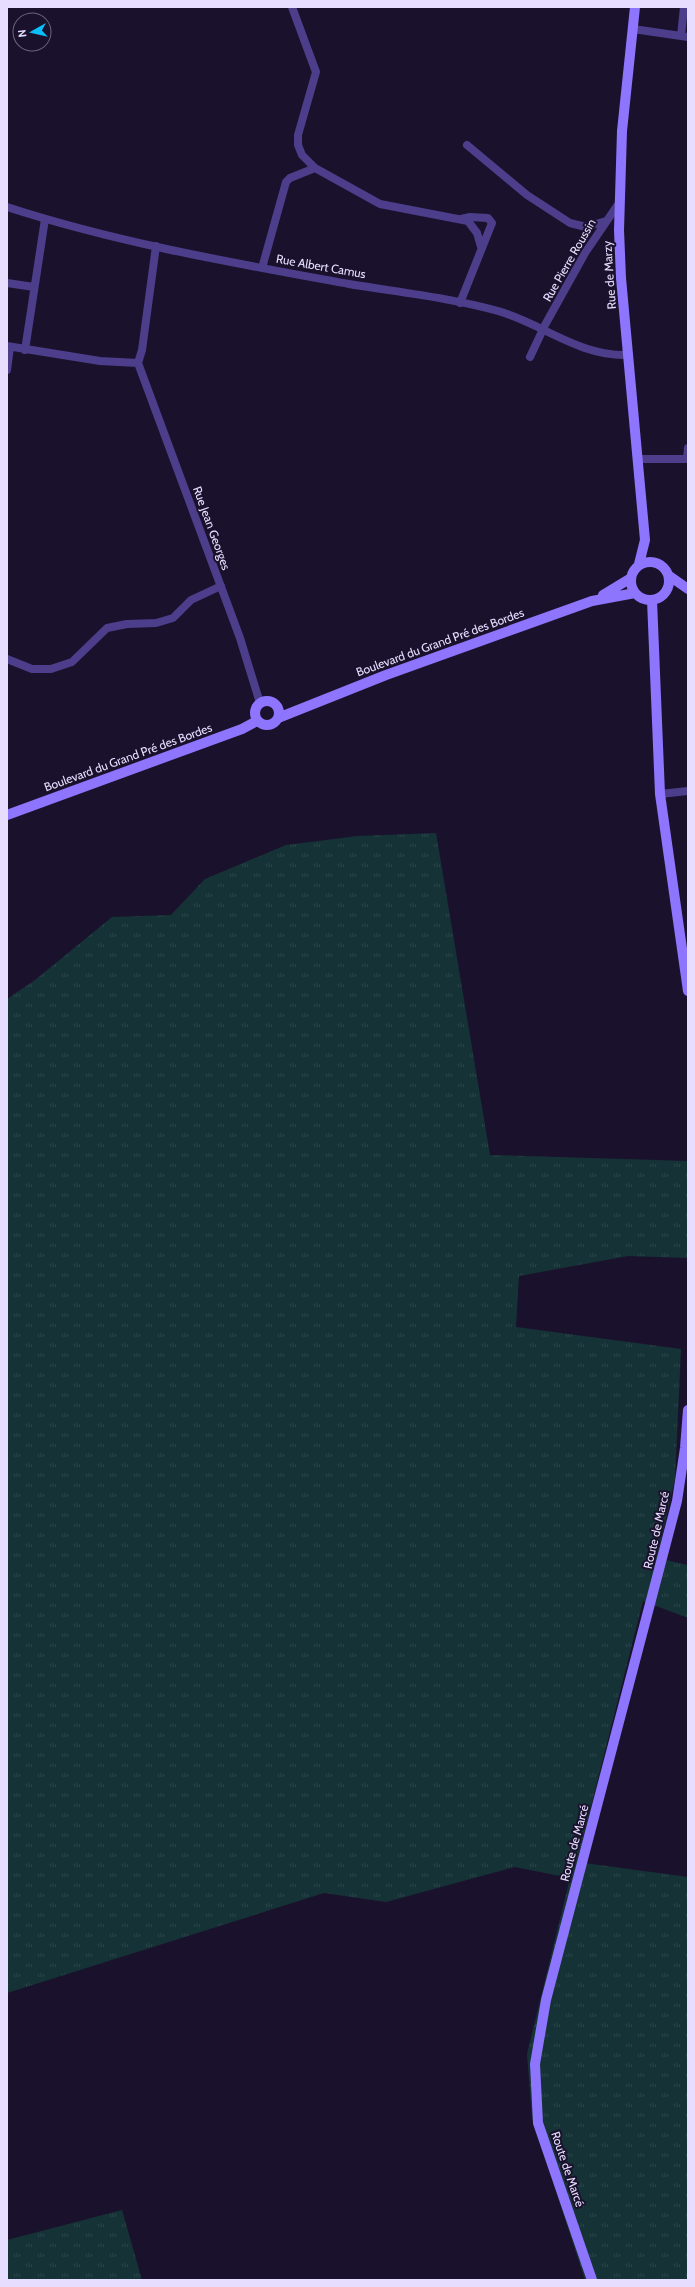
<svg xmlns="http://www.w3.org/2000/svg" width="695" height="2287" viewBox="0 0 695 2287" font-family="Cabin,sans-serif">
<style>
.grass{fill:url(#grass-tufts)}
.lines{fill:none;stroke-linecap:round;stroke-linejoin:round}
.street{stroke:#4c3e8a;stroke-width:8}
.secondary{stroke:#8e75fd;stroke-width:10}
.labels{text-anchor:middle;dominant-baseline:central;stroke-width:4;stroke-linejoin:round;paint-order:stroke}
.street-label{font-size:12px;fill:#e6ddff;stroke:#1a122c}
</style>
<defs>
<pattern id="grass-tufts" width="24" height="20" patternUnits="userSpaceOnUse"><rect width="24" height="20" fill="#153236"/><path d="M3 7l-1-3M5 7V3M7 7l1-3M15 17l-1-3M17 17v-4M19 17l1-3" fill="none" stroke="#2c464a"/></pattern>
</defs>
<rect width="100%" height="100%" fill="#1a122c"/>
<!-- grass -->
<path class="grass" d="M436 833 490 1155 688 1161V1258L628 1256 519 1276 516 1327 681 1349 675 1479 657 1558 688 1565V1618L643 1601 577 1862 688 1877V2280H585L532 2118 527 2054 570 1878 515 1867 386 1902 324 1893 7 1993V999L35 980 112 917 171 915 205 879 286 845 358 836Z
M122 2210 142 2280H7V2240Z"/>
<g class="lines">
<!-- street -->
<path class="street" d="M292 7 316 72 298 135V145L302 155 315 168 380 204 468 221 477 233 481 247
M633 29 688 37
M681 36 684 7
M467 145 527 195 570 223 586 227 606 221
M7 207C118 243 234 263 349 284 397 292 452 298 498 311 543 324 580 357 628 355
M262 268 286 182 290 178 315 168
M7 283 34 287
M460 303 492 223 488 218 470 217 461 219
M7 346 100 361 138 363
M25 350 45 219
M530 357 545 325 585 253 619 203
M138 363 240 638 260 703
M138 363 142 350 156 246
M7 370 10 347
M638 459H688
M687 459 688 448
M7 659 32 669H51L72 662 107 628 127 624 156 623 173 618 191 600 221 586
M660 794 688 791"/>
<!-- secondary -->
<path class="secondary" d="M635 7 622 131 619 230 621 278 645 540 639 564
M631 581a19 19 0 1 1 38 0a19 19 0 1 1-38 0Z
M668 575 688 589
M603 595 631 578
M652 600 660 794 688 991
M255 713a12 12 0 1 1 24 0a12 12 0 1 1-24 0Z
M278 718 386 675 592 601 635 593
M7 815 242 729 257 721
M592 2280 538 2123 535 2064 546 2000 677 1501 685 1448 688 1410"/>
</g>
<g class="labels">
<!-- street labels -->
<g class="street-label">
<text transform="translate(569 260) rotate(-60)">Rue Pierre Roussin</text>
<text transform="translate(321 266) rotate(10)">Rue Albert Camus</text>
<text transform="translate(609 275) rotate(-94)">Rue de Marzy</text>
<text transform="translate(212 528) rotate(70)">Rue Jean Georges</text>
<text transform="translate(440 642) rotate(-20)">Boulevard du Grand Pré des Bordes</text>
<text transform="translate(128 757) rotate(-20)">Boulevard du Grand Pré des Bordes</text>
<text transform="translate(656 1530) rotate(-77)">Route de Marcé</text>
<text transform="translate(574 1843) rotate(-75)">Route de Marcé</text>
<text transform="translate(568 2169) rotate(71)">Route de Marcé</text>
</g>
</g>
<!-- border -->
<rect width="695" height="2287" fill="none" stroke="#e6ddff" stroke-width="16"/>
<!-- north arrow -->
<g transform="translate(32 32) rotate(262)"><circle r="19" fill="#1a122c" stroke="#6c6380"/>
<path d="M0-3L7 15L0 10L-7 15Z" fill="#0cbefc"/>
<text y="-6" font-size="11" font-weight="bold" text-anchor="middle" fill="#e6ddff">N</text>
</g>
</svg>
